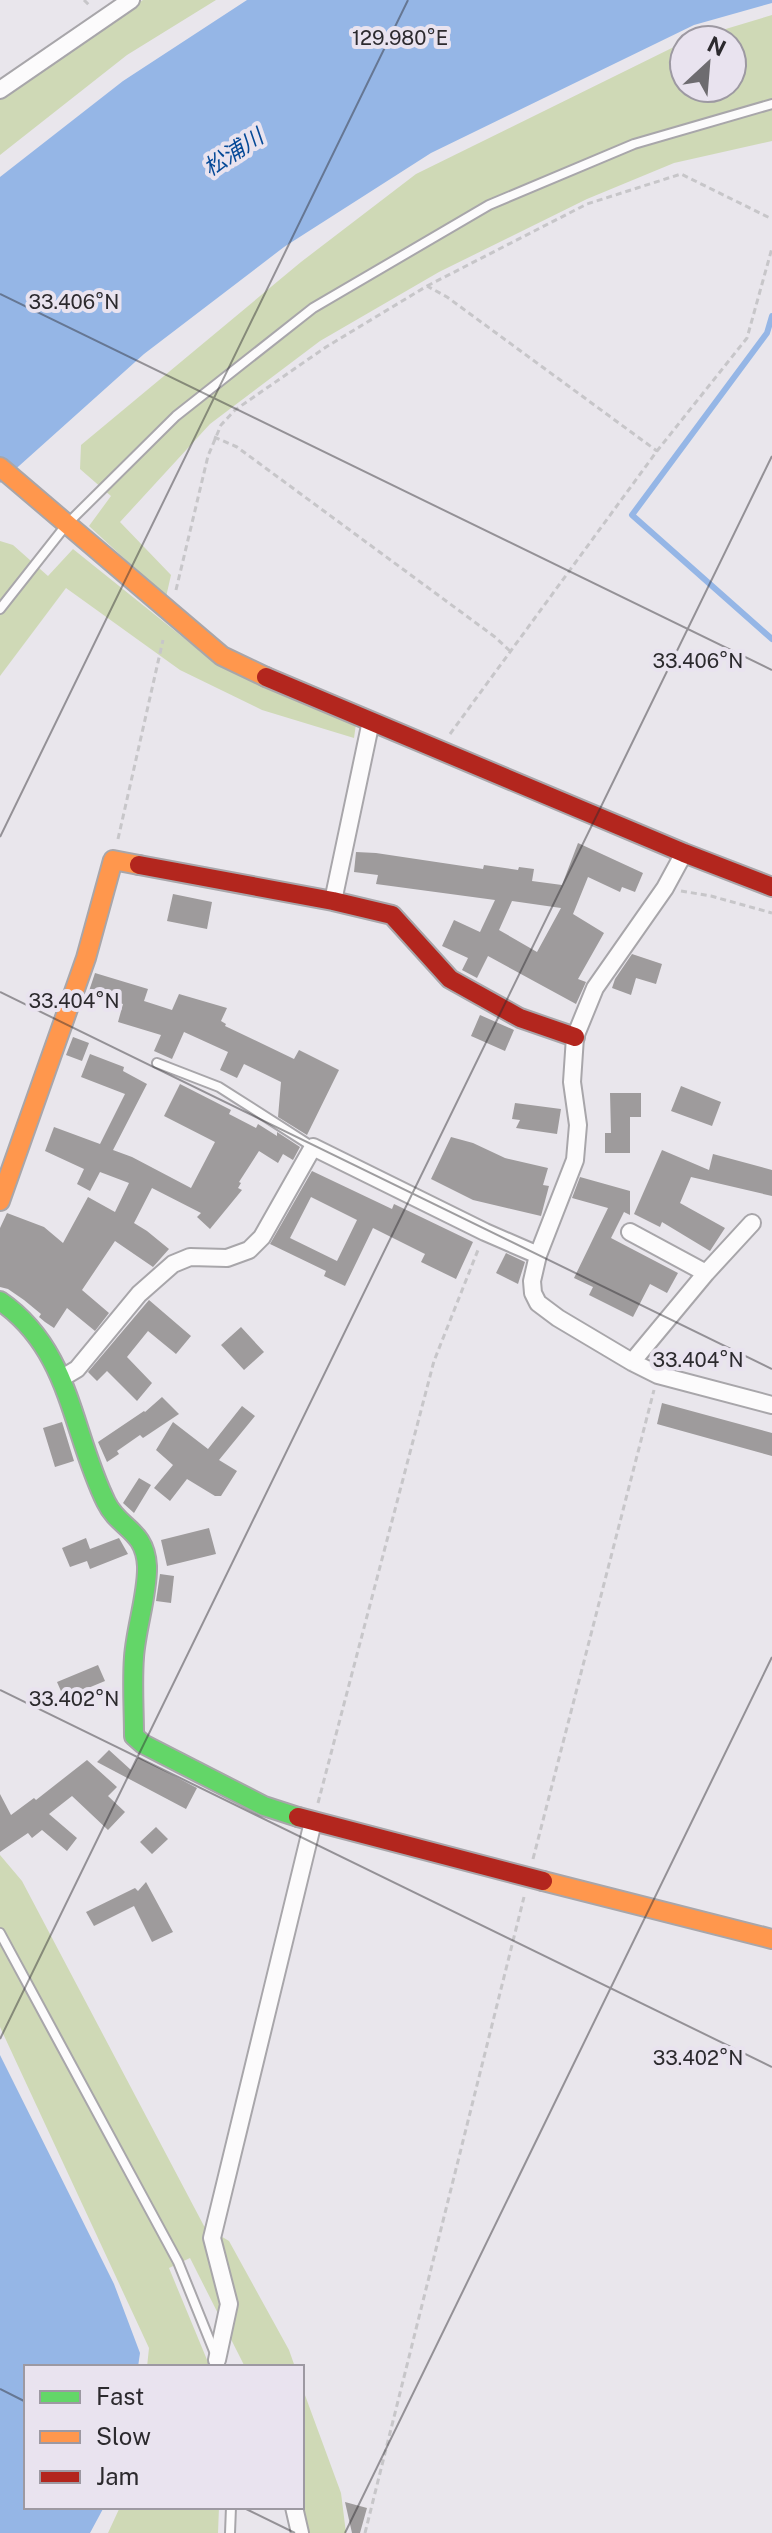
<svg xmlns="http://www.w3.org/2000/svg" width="772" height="2533" viewBox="0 0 772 2533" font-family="'Public Sans','Noto Sans JP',sans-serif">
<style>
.green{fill:#cfd9b6}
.water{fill:#95b6e6}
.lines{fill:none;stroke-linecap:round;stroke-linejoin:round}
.stream{stroke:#95b6e6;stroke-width:6}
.building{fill:#9e9b9c;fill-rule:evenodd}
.lane-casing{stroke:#a8a6aa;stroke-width:12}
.street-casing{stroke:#a8a6aa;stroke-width:20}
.fast-casing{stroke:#a8a6aa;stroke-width:22}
.slow-casing{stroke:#a8a6aa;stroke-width:22}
.jam-casing{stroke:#a8a6aa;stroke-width:22}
.path{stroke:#c7c6c9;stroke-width:3;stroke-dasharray:6 4;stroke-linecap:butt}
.lane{stroke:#fcfbfc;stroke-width:8}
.street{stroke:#fcfbfc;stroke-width:16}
.fast{stroke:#63d668;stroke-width:18}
.slow{stroke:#ff974d;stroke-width:18}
.jam{stroke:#b3261e;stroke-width:18}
.ticks{fill:none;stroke:#2c2a2e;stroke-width:2;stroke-opacity:0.45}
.labels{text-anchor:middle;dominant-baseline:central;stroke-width:8;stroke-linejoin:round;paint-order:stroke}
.water-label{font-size:22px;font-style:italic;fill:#054997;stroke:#e9e3ef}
.ticks-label{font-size:20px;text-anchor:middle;fill:#2c2a2e;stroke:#e9e3ef;stroke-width:8;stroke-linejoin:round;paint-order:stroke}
</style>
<rect width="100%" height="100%" fill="#e9e6ec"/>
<!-- green -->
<path class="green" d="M143 0H216L127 55 0 155V96L105 22Z
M772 15V141L674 163 587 199 439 272 320 341 210 424 120 522 171 575 166 597 89 526 111 496 80 469 81 445 301 262 416 174 684 42V88H732V40H689Z
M0 541 13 545 48 576 73 549 215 663 356 724 354 738 262 710 180 670 66 588 0 676Z
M0 1855 22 1881 204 2226 229 2241 289 2350 295 2367H245L190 2258 169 2268 210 2367H147L149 2348 0 2027Z
M302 2387 341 2493 346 2533H309L302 2502Z
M120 2507H219L218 2533H108Z"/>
<!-- water -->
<path class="water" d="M247 0H772V3L694 25 431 153 284 247 144 354 0 483V177L123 81Z
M0 2055 114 2284 140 2353 138 2367H26V2507H104L90 2533H0Z"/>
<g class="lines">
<!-- stream -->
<path class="stream" d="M772 316 767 333 632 515 772 639"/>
</g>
<!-- building -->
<path class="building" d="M578 843 643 873 635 892 622 887 620 892 588 877 573 914 604 933 578 979 586 982 576 1004 488 956 477 978 462 970 468 958 442 946 454 920 480 932 495 900 376 884 378 875 354 872 356 852 376 853 483 869 484 865 518 870 519 867 534 869 532 881 562 885ZM512 901 561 908 537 952 499 930Z
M173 894 212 902 207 929 167 921Z
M632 954 662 964 656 984 636 978 631 995 612 988 615 979Z
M95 973 148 989 144 1001 172 1010 179 994 227 1008 221 1021 226 1024 225 1026 294 1059 299 1050 339 1070 307 1135 278 1117 281 1082 244 1064 237 1078 220 1070 228 1052 184 1032 172 1059 154 1051 161 1035 118 1022 123 1004 88 994Z
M480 1015 514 1030 505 1051 471 1036Z
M73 1037 89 1043 82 1061 66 1055Z
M90 1054 124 1067 123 1071 147 1084 113 1150 132 1157 191 1188 215 1142 164 1116 180 1084 231 1110 229 1114 256 1128 258 1124 277 1136V1132L300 1147 293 1160 283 1154 278 1163 259 1151 239 1182 241 1183 238 1188 242 1190 210 1229 197 1217 201 1213 152 1188 134 1223 147 1231 169 1249 153 1267 115 1241 82 1290 109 1313 95 1331 67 1308 54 1328 45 1322 39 1317 41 1314 24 1300 8 1289 0 1287V1228L7 1213 44 1227 63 1243 88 1197 115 1212 129 1183 100 1172 90 1191 77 1184 84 1169 45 1151 54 1127 100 1144 125 1094 81 1077Z
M681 1086 721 1102 712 1126 671 1111Z
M610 1093H641V1117H630V1153H605V1133H611Z
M515 1103 561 1109 557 1134 516 1128 520 1120 512 1119Z
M451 1137 473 1143 505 1158 548 1168 543 1185 549 1186 541 1216 473 1200 431 1179Z
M662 1150 709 1170 713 1154 772 1170V1196L691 1177 680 1203 725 1228 710 1251 662 1222 660 1227 634 1214Z
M312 1171 392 1209 394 1204 473 1242 456 1279 421 1262 425 1254 373 1228 345 1286 324 1276 326 1271 270 1244ZM311 1197 357 1220 337 1261 290 1238Z
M580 1177 630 1191V1215L624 1212 611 1238 678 1273 667 1293 650 1284 633 1317 589 1295 593 1287 574 1278 608 1208 572 1198Z
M506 1253 525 1262 518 1284 496 1273Z
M149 1300 191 1336 176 1354 148 1331 127 1357 152 1383 137 1401 107 1371 97 1381 88 1372Z
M241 1327 264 1352 244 1370 221 1345Z
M162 1397 179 1414 143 1438 140 1435 117 1451 119 1454 107 1462 98 1442 144 1411 145 1412Z
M662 1403 772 1433V1456L657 1424Z
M242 1406 255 1416 219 1460 237 1471 221 1496H215L187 1479 170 1501 154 1488 173 1465 156 1450 173 1422 208 1449Z
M62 1422 74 1461 55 1467 43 1428Z
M139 1478 151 1485 134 1513 123 1503Z
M209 1528 216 1554 167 1566 161 1540Z
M86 1538 90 1549 119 1538 128 1554 90 1569 87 1561 70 1567 62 1548Z
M160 1574 174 1576 171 1603 156 1601Z
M98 1665 105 1681 64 1698 57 1682Z
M109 1750 131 1770 138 1757 197 1788 186 1809 97 1762Z
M87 1760 117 1787 108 1796 125 1812 108 1830 72 1796 49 1814 77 1838 67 1851 42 1830 32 1838 28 1833 0 1852V1794L11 1815 34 1798 36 1800Z
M156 1827 168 1839 152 1854 140 1842Z
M146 1882 173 1932 152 1942 134 1906 94 1926 86 1912 135 1888 138 1891Z
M345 2502 367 2508 360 2533H352Z"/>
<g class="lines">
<!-- lane casing -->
<g class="lane-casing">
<path id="lane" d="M0 609 67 524 176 416 313 308 489 205 634 144 772 104
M157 1063 219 1087 313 1147
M0 1933 178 2262 216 2356
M230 2533 231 2507"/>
</g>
<!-- street casing -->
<g class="street-casing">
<path id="street" d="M0 90 131 0
M684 853 665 888 595 988 575 1037 572 1082 578 1125 575 1160 538 1255 532 1281 533 1293 538 1303 558 1318 632 1362 658 1375 772 1405
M333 901 371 721
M630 1232 706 1273
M632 1362 706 1273 752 1223
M62 1378 77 1369 139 1294 173 1264 190 1257 227 1258 249 1250 262 1237 313 1147 485 1232 538 1255
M217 2360 229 2304 212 2238 313 1822
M294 2507 300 2533"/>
</g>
<!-- fast casing -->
<g class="fast-casing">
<path id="fast" d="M0 1301C71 1350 71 1431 106 1502 119 1529 145 1529 147 1566 148 1593 136 1628 134 1657 132 1683 134 1710 134 1736L143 1744 264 1806 298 1817"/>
</g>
<!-- slow casing -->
<g class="slow-casing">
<path id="slow" d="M0 467 222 656 266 677
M0 1201 86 958 113 860 139 865
M543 1881 772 1939"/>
</g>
<!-- jam casing -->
<g class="jam-casing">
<path id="jam" d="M266 677 684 853 772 887
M139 865 333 901 392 915 450 979 520 1018 575 1037
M298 1817 543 1881"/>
</g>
<!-- path -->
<path class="path" d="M84 0 91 7
M427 286 587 204 681 174 772 219
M214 437 237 447 495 637 511 652
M176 590 208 456 221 425 235 410 326 347 427 286 447 297 657 451
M450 734 657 451 747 338 772 248
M118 839 163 640
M681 891 711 896 772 913
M318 1803 434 1361 478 1250
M533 1859 654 1390
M365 2533 524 1897"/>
<!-- lane -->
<use href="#lane" class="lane"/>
<!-- street -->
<use href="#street" class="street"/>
<!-- fast -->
<use href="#fast" class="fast"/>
<!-- slow -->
<use href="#slow" class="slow"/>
<!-- jam -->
<use href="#jam" class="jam"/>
</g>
<!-- ticks -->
<path class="ticks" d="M0 294 772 670M0 837 408 0M0 992 772 1369M0 1690 772 2067M0 2039 772 456M0 2389 26 2402M242 2507 295 2533M345 2533 772 1657"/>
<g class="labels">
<!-- water labels -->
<g class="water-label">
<text transform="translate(233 152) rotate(-33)">松浦川</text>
</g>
</g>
<g class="ticks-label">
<text x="400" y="45">129.980°E</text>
<text x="74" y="309">33.406°N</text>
<text x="698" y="668">33.406°N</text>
<text x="74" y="1008">33.404°N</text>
<text x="698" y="1367">33.404°N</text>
<text x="74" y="1706">33.402°N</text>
<text x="698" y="2065">33.402°N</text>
</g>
<!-- legend -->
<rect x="24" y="2365" width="280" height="144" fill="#e9e3ef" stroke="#9d99a2" stroke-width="2"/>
<rect x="40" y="2391" width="40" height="12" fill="#63d668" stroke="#9d99a2" stroke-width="2"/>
<text x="96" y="2405" font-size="24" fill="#2c2a2e">Fast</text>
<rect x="40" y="2431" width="40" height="12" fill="#ff974d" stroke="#9d99a2" stroke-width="2"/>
<text x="96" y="2445" font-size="24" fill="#2c2a2e">Slow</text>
<rect x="40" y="2471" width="40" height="12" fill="#b3261e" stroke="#9d99a2" stroke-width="2"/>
<text x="96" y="2485" font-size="24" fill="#2c2a2e">Jam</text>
<!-- north arrow -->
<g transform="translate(708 64) rotate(26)"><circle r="38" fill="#e9e3ef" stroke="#9d99a2" stroke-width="2"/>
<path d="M0-6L14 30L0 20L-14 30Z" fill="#6e6c70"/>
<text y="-12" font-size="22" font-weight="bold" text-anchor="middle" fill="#2c2a2e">N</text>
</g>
</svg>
